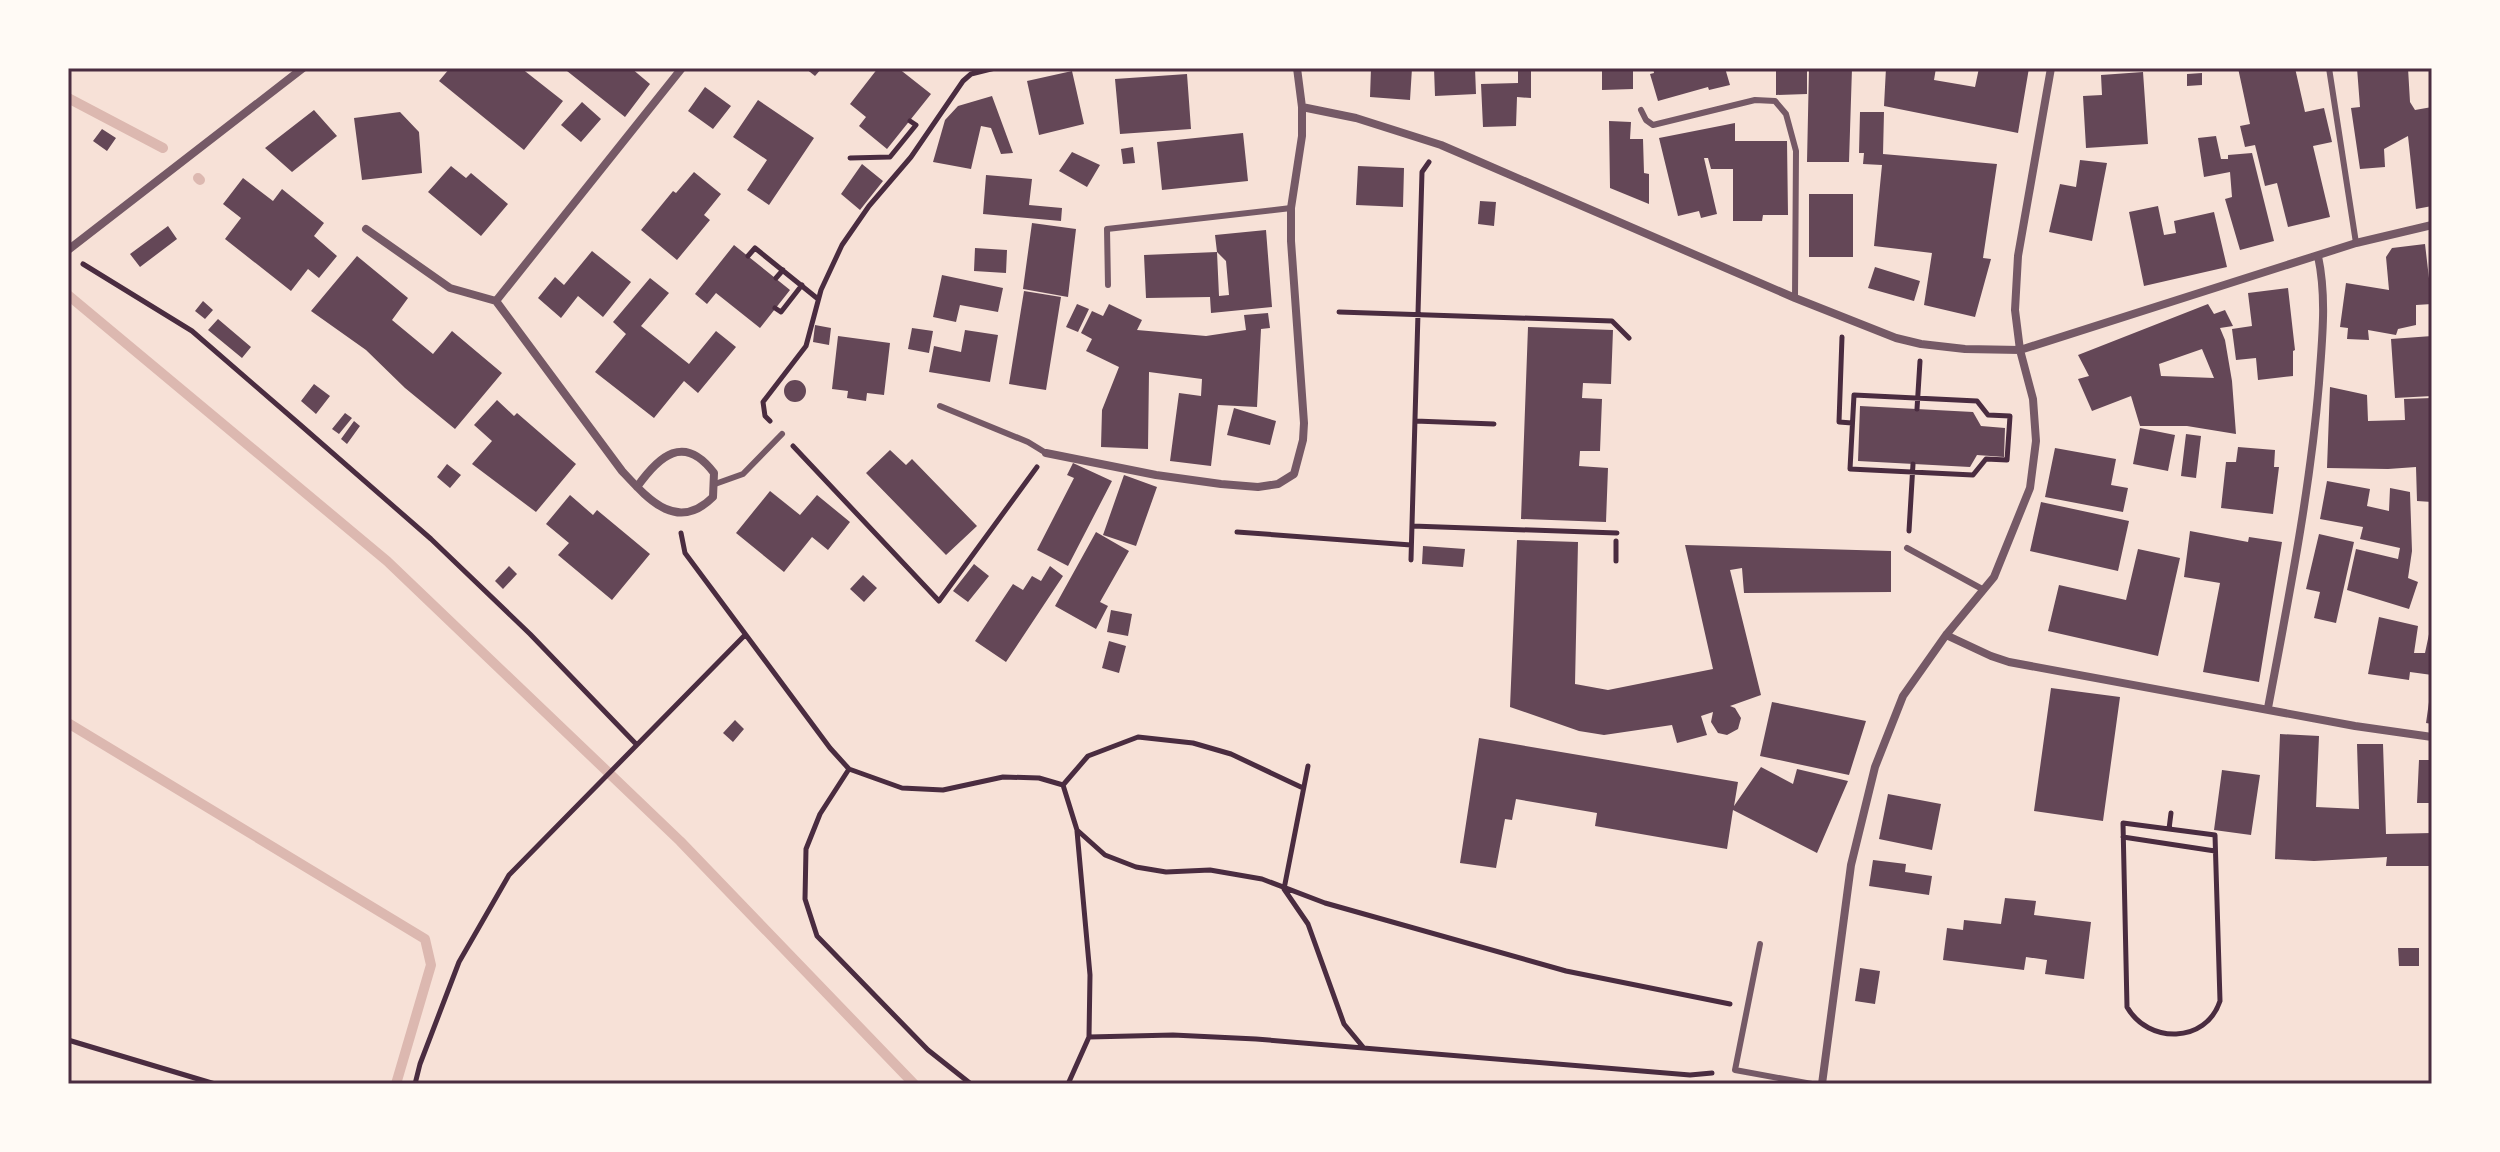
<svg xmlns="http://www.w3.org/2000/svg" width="2500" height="1152" viewBox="0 0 2500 1152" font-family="Montserrat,sans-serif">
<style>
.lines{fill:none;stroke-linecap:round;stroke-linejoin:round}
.stream{stroke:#dcb8b0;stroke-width:10}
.building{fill:#644757;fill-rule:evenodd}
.path{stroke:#4a2c40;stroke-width:5}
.service{stroke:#755966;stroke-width:6}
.minor{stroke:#755966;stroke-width:8}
.neatline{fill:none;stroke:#4a2c40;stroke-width:3}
</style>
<rect width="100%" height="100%" fill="#f7e1d7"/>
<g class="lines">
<!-- stream -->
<path class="stream" d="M68 98 163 148
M198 178 200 180
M68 295 387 561 680 841 914 1084
M68 723 425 939 431 965 396 1084"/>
</g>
<!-- building -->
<path class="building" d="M450 68H521L563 101 524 150 439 81Z
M570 68H631L650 84 625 117 567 71Z
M805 68H822L815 76Z
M878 68H898L931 94 887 149 859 126 866 117 850 104Z
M1371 68H1412L1410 100 1370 97Z
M1434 68H1475L1476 94 1435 96Z
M1518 68H1531V98L1517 97 1516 126 1483 127 1481 84 1518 83Z
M1602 68H1633V89L1602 90Z
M1653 68H1725L1730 85 1709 90 1708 87 1658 101 1650 74 1654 73Z
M1776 68H1807V94L1776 95Z
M1809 68H1852L1849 162H1807Z
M1886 68H1936L1934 80 1975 87 1979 68H2029L2018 133 1884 106Z
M2238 68H2295L2305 112 2324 108 2332 142 2313 146 2330 217 2288 227 2277 183 2265 186 2255 145 2245 147 2240 126 2250 124Z
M2357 68H2408L2410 102 2415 110 2432 107V206L2416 209 2408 136 2384 149 2385 167 2360 169 2351 108 2360 107Z
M1072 71 1084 124 1039 135 1027 81Z
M2143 72 2148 144 2086 148 2083 96 2102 95 2101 75Z
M2202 73V85L2187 86V74Z
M1187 74 1191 129 1120 134 1115 79Z
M705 87 731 106 713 129 688 111Z
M992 96 1013 153 1001 154 991 128 981 126 971 169 933 162 945 120 958 106Z
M758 100 814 138 769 205 747 190 767 160 733 137Z
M582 102 601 119 581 142 561 125Z
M314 110 337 136 292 172 265 148Z
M400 112 419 132 422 173 362 180 354 118Z
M1860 112H1884L1883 154 1997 164 1983 258 1991 259 1975 317 1924 305 1932 253 1874 246 1882 165 1863 164 1864 153H1859Z
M1609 121 1631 122 1630 139H1643L1644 173 1649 174V204L1610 188Z
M1735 123V141H1787L1788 215H1763L1762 221H1733V169H1711L1708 158H1704L1717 214 1701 218 1699 211 1678 216 1659 138Z
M102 129 116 138 107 151 93 141Z
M1243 133 1248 181 1162 190 1157 142Z
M2216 136 2221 159H2228V155L2252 153 2274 241 2240 250 2225 199 2232 197 2230 172 2204 177 2198 138Z
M1133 147 1135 163 1123 164 1121 149Z
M1072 152 1100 165 1087 187 1059 171Z
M2080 160 2107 163 2092 241 2049 232 2060 184 2076 187Z
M862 164 883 181 860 210 841 194Z
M451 166 466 178 471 173 508 204 481 236 428 192Z
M1358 166 1404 168 1403 207 1356 205Z
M694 172 721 194 704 215 710 220 677 260 641 230 673 191 676 193Z
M986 175 1032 179 1029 205 1062 208 1061 221 983 214Z
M243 178 273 201 282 189 324 223 314 236 337 256 319 278 308 269 291 291 225 239 241 218 223 204Z
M1809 194H1853V257H1809Z
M1480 201 1496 202 1494 226 1478 224Z
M2158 206 2164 235 2176 233 2174 221 2214 212 2227 267 2144 286 2129 212Z
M1032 223 1076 229 1068 297 1023 289Z
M168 226 177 239 140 267 130 254Z
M1266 230 1272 307 1211 313 1210 297 1146 298 1144 255 1217 252 1215 235ZM1217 252 1226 261 1229 295 1219 296Z
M2425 244 2432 304 2416 305V325L2398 329 2396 335 2368 330 2369 340 2347 339 2348 328 2340 327 2346 283 2389 290 2386 257 2392 248Z
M734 245 790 290 760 328 716 293 707 304 695 294Z
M975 248 1007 250 1006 273 974 271Z
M592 251 631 282 603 317 578 296 561 318 538 298 555 277 564 285Z
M357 256 408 298 392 320 433 354 452 331 502 373 455 429 405 388 366 350 311 311Z
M1875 267 1920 281 1914 301 1868 288Z
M942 275 1003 288 998 312 960 305 956 322 933 317Z
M650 278 669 293 641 326 689 364 716 331 736 347 698 393 684 381 654 418 595 372 626 334 613 322Z
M2288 288 2295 350 2293 351V376L2258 380 2256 358 2236 360 2232 329 2252 326 2248 293Z
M1024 291 1061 297 1046 390 1009 384Z
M203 301 213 310 205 319 195 311Z
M1077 304 1089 309 1078 332 1066 327Z
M1109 304 1142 320 1137 330 1206 336 1246 330 1244 315 1268 313 1270 328 1261 329 1257 407 1218 405 1211 466 1170 461 1179 393 1201 396 1202 379 1149 372 1148 449 1101 447 1102 410 1119 367 1086 351 1092 339 1081 333 1092 311 1103 316Z
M2208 304 2214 314 2225 310 2233 326 2220 328 2225 340 2232 381 2236 434 2187 426H2140L2131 396 2092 411 2078 379 2089 376 2078 355ZM2202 349 2214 378 2161 376 2159 364Z
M218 319 251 347 242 358 208 330Z
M815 325 831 328 829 345 813 342Z
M1528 327 1613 330 1611 384 1583 383 1582 398 1602 399 1600 451H1580L1579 466 1608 468 1606 522 1521 519Z
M912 328 933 331 929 353 908 349Z
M965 330 998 335 990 382 929 372 934 346 961 352Z
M838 336 890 343 884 395 867 393 866 401 847 398 848 391 832 389Z
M2432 336V396L2395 398 2391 339Z
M784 391a11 11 0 1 1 22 0a11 11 0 1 1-22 0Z
M314 384 330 396 316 414 301 401Z
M2330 387 2367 395 2368 421 2405 420 2404 399 2432 398V502L2417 501 2416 467 2388 469 2327 468Z
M497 400 514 416 517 413 576 464 536 512 472 464 492 441 474 425Z
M1860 406 1973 412 1981 426 2005 428 2004 457 1977 455 1970 467 1858 461Z
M1234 408 1276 421 1270 445 1227 435Z
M345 413 352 418 339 434 332 429Z
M354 421 360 426 347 444 341 439Z
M2140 428 2175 435 2168 471 2133 464Z
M2186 434 2201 436 2196 478 2181 476Z
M2238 447 2275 450 2274 467H2279L2273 514 2221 508 2226 462H2236Z
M2055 448 2116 459 2111 485 2128 488 2123 512 2045 497Z
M890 450 906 465 912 459 977 526 946 555 866 473Z
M1073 463 1112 481 1068 566 1037 550 1074 478 1067 475Z
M447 464 461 475 450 488 437 477Z
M1124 475 1157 487 1136 546 1103 535Z
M2327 481 2370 489 2367 506 2389 511 2390 488 2410 492 2412 551 2408 578 2418 582 2409 609 2347 590 2356 549 2398 559 2400 548 2360 539 2363 527 2320 519Z
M770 491 800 515 817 495 850 522 828 550 812 537 784 572 736 533Z
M570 495 593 515 597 510 650 554 612 600 558 555 569 543 546 524Z
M2041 502 2129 521 2118 571 2030 551Z
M2190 531 2248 542 2249 537 2282 542 2259 682 2203 672 2220 583 2184 577Z
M1096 532 1129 551 1100 602 1108 606 1096 629 1055 606Z
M2319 534 2354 542 2336 623 2314 618 2320 592 2306 589Z
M1517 540 1578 542 1575 684 1608 690 1713 669 1685 545 1891 551V592L1744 593 1742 568 1730 570 1761 695 1730 706 1735 708 1741 718 1738 729 1727 735 1718 733 1711 722 1713 712 1701 716 1707 735 1677 743 1672 725 1604 735 1579 731 1510 707Z
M1423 546 1465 549 1463 567 1422 564Z
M2138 549 2180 558 2158 656 2048 631 2059 585 2126 600Z
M974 564 989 576 968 602 953 591Z
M509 566 517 574 503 589 495 581Z
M1050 566 1063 576 1006 662 975 641 1013 584 1023 590 1032 576 1041 581Z
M863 575 877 588 864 602 850 589Z
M1111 610 1132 614 1128 636 1107 632Z
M2379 617 2418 626 2414 653H2425L2432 620V675L2410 672 2409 680 2368 674Z
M1109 641 1126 646 1119 673 1102 668Z
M2051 688 2120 697 2103 821 2034 811Z
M2430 695H2432V724L2426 723Z
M1772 702 1866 721 1849 775 1760 756Z
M735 720 744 729 733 742 723 733Z
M2280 734 2319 736 2316 807 2359 809 2357 744H2383L2386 834 2432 833V866H2386L2387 857 2314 861 2275 859Z
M1479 738 1738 782 1734 806 1761 767 1793 784 1797 769 1848 781 1817 853 1733 810 1727 849 1595 826 1597 813 1516 799 1512 820 1505 819 1496 868 1460 863Z
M2419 760H2432V803H2417Z
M2222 770 2260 775 2251 835 2214 830Z
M1888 794 1941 804 1932 850 1879 839Z
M1873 860 1906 864 1905 872 1932 876 1929 895 1869 886Z
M2005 898 2036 901 2034 915 2091 922 2084 979 2045 974 2047 960 2026 957 2024 970 1943 960 1947 928 1963 930 1964 920 2001 924Z
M2398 948H2419V966H2399Z
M1860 968 1880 971 1875 1004 1855 1001Z"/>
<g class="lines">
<!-- path -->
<path class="path" d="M850 158 890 157 916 125 910 121
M748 256 755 248 818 299
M83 264 192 331 297 422 431 539 530 634 636 744
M776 278 783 270
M775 308 781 312 802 285
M1339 312 1612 321 1629 338
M1842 337 1839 422 1852 423
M1854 395 1977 401 1988 415 2010 416 2007 460 1986 459 1973 475 1850 469Z
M1917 409 1920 361
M770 421 765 416 763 402 806 346 821 290 842 245 869 206 911 157 963 81 971 74 995 68
M1415 421 1494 424
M793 446 939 601 1037 467
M1412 526 1617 533
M1909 531 1913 464
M1237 532 1411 545
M681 533 685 553 830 748 849 769 902 788 943 790 1003 777 1039 778 1063 785 1077 830 1105 855 1136 867 1166 872 1210 870 1262 879 1325 903 1566 971 1730 1004
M1411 560 1422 172 1429 162
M1616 561V541
M1308 766 1284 889 1308 924 1344 1024 1363 1047
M849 769 820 814 806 849 805 899 817 936 928 1050 971 1084
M1063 785 1088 756 1138 737 1193 743 1231 754 1303 788
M2123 823 2215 835 2220 1001C2206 1044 2148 1044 2127 1007Z
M2169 829 2171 813
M2123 837 2215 851
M1089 1037 1173 1035 1256 1039 1690 1075 1712 1073
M68 1040 215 1084
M415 1084 420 1064 459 962 509 875 745 635
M1068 1084 1089 1037 1090 975 1077 831"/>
<!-- service -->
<path class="service" d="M2329 68 2356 243
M1641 110 1646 120 1653 125 1755 100 1775 101 1786 114 1796 151 1795 298
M1108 285 1107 229 1291 208
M940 406 1028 442 1046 453
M715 484 743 474 782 434
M1907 548 1984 590
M1760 944 1735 1070 1812 1084"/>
<!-- minor -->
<path class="minor" d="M1302 107 1356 118 1441 145 1795 298 1896 338 1921 344 1965 349 2020 350 2356 243 2432 225
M366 229 450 288 496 301 682 68
M68 250 303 68
M496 301 622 471C648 499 677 533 713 497L714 473C684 433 659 456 637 487
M1046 453 1156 475 1221 484 1258 487 1278 484 1294 474 1303 440 1304 423 1291 241V208L1302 136V107L1297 68
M1946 635 1991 656 2009 662 2355 726 2432 737
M2268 708C2288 601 2310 492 2319 383 2322 340 2327 298 2318 256
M1822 1084 1851 865 1875 767 1903 696 1946 635 1994 577 2030 488 2036 441 2033 399 2020 350 2015 310 2018 256 2051 68"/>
</g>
<!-- border -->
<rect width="2500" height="1152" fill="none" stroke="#fffaf5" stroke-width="140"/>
<rect x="70" y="70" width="2360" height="1012" class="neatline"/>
</svg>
